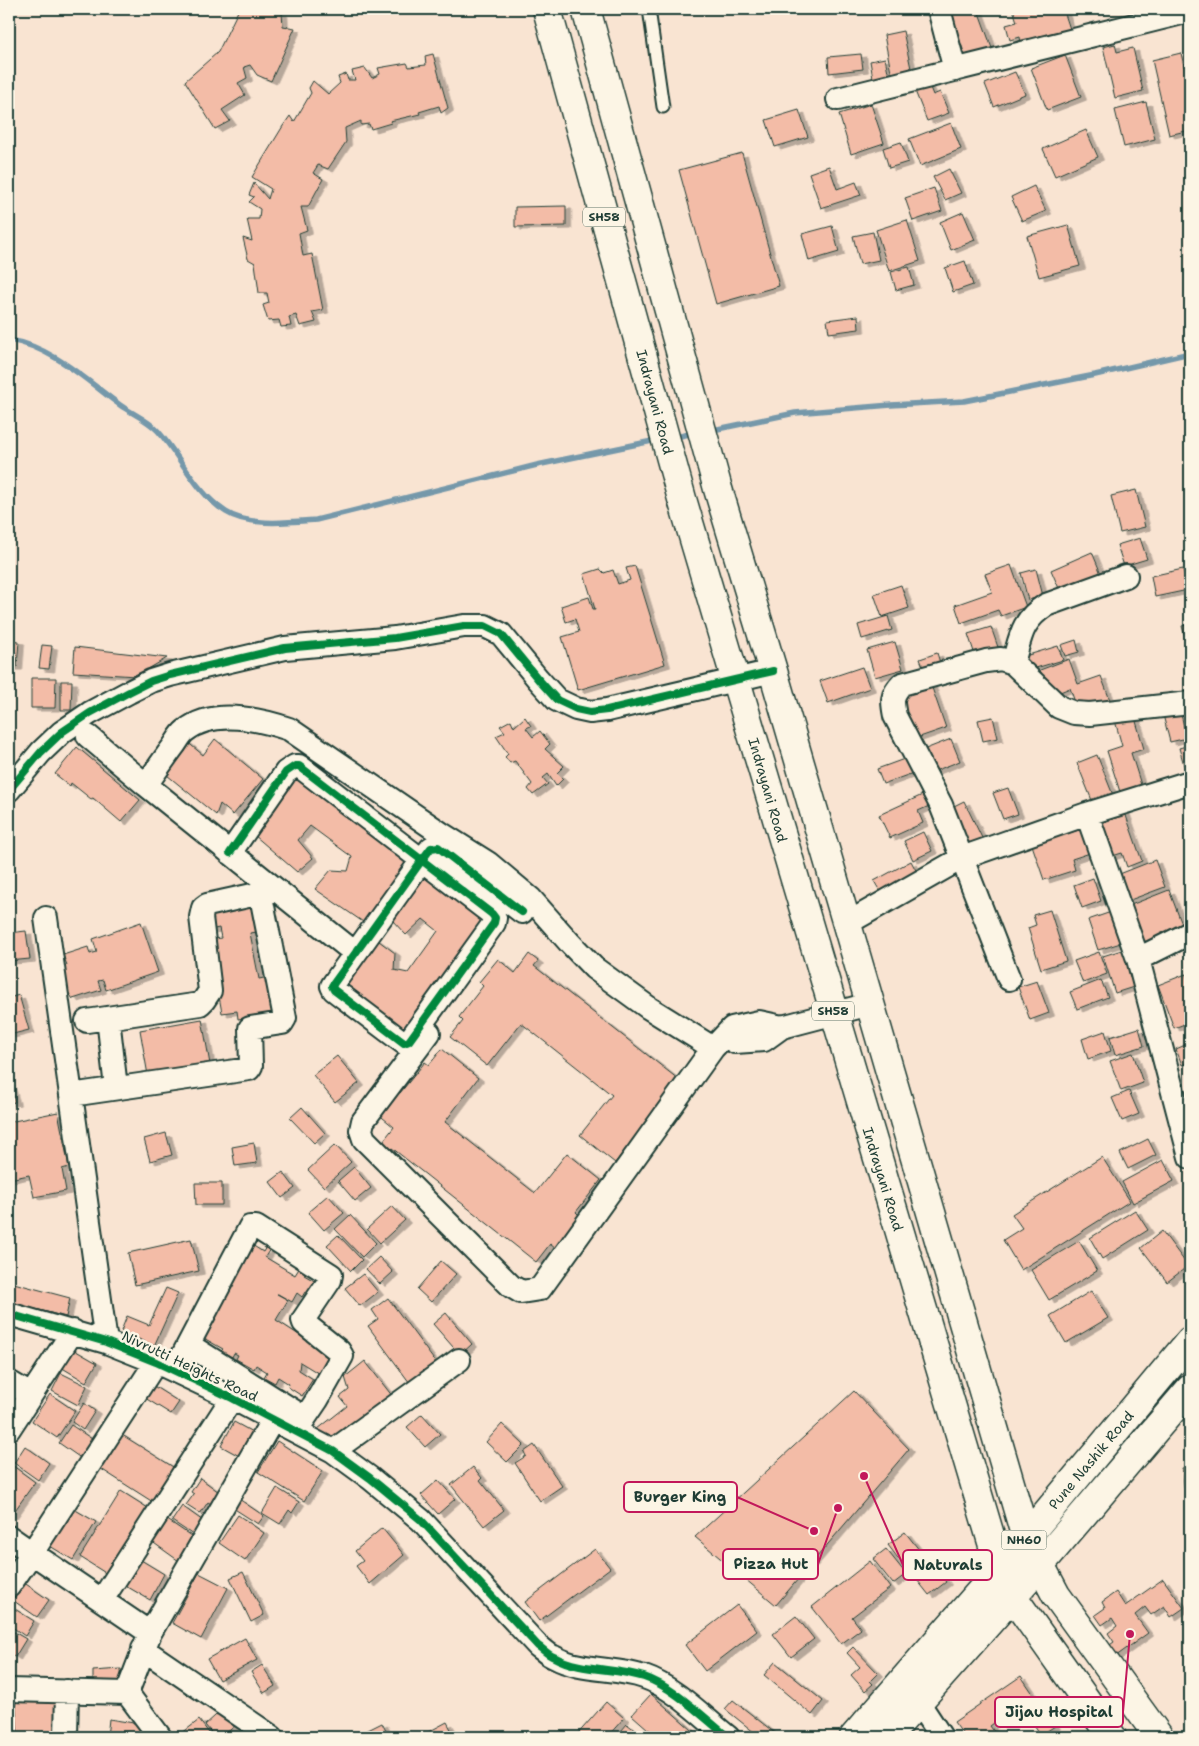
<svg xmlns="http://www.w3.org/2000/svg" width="1199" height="1746" viewBox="0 0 1199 1746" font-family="'Shantell Sans',sans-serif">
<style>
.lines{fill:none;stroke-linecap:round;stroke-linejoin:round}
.stream{stroke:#7598aa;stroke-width:5.5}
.building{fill:#f3bca7;stroke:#1f3d34;filter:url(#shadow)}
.service-casing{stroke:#1f3d34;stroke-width:15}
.minor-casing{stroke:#1f3d34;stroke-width:26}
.primary-casing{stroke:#1f3d34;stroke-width:31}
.trunk-casing{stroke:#1f3d34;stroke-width:31}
.service{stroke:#fcf5e5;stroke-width:11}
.minor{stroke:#fcf5e5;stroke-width:22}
.primary{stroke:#fcf5e5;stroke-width:28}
.trunk{stroke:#fcf5e5;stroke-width:28}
.cycleway-casing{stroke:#fcf5e5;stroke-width:11}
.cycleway{stroke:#00873e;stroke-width:8}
.labels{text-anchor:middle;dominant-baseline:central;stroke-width:5;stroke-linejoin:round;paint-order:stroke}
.shield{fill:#fcf5e5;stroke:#617469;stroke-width:1}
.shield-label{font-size:12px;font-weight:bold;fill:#1f3d34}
.street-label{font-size:14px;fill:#1f3d34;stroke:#fcf5e5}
.leader{fill:none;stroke:#c2185b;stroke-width:2}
.callout-dot{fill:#c2185b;stroke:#fcf5e5;stroke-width:2}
.callout{fill:#fcf5e5;stroke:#c2185b;stroke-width:2}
.callout-label{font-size:15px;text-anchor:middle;font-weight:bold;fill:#1f3d34}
</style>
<defs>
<filter id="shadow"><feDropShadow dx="5.5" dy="3" stdDeviation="0" flood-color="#0004"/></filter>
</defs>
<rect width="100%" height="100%" fill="#f9e4d2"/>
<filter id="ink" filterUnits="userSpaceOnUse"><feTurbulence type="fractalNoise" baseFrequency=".02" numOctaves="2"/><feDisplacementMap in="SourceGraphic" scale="10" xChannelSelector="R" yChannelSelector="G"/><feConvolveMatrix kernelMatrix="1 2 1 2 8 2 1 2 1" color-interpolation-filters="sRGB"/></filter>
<g filter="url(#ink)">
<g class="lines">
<!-- stream -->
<path class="stream" d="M9 340C51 346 87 381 120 405 131 413 148 420 158 431 181 457 195 492 226 512 249 527 290 522 316 520L537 465 657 440
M708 431 795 413 891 405 964 401 1095 375 1190 353
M671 438 694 433"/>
</g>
<!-- building -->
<path class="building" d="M239 9H278L271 11 282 13 283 26 295 28 271 81 257 75 250 65 244 67 247 78 238 83 245 95 222 110 230 121 215 129 185 81 218 52Z
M948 9H980L978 10 993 51 967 60Z
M1013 9H1071L1064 11 1070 29 1021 43 1020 37 1010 40 1006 25 1017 22Z
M903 31 912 73 892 77 884 35Z
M1115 44 1117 52 1133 48 1143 91 1115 98 1103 47Z
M1181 53 1190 92V130L1169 135 1152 60Z
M433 54 448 108 441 113 439 106 419 112 420 114 390 121 391 123 371 129 369 124 361 125V121L345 128 346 142 328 169 318 165 313 173 323 179 308 207H301L307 230 299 233 303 256 312 254 323 310 312 312 316 322 300 326 296 315 289 317 291 326 281 327 279 320 268 321 263 305 269 303 267 293H259L255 263 248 259 243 238 252 241 247 219H259L260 209 249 202 254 197 249 195 254 183 268 199 271 189 252 177 283 126 290 116 294 122 311 93 309 88 313 81 328 94 340 83 338 77 346 74 348 80H355L352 71 365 68 372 78 380 74 378 68 407 63 409 67 426 65 425 56Z
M861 54 863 69 829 73 828 57Z
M1065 55 1081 97 1047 110 1031 68Z
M885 58 890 81 874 84 870 61Z
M1015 72 1025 94 994 107 985 84Z
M929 85 933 95 940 92 949 113 927 121 915 91Z
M1146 102 1155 139 1124 147 1115 110Z
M871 104 884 143 851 154 839 114Z
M799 110 808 137 775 147 766 120Z
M951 123 961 149 920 166 909 139Z
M1086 130 1098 157 1055 176 1043 149Z
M901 142 908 162 889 168 883 148Z
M742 153 779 286 716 304 679 170Z
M829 166 837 189 856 182 861 195 821 208 809 173Z
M949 169 961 193 945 200 933 177Z
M1034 186 1046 211 1022 221 1011 197Z
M934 188 942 211 913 221 905 198Z
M566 206V226L515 227V207Z
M963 212 975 240 951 250 940 222Z
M907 220 920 261 889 271 876 230Z
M1068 225 1080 266 1039 277 1027 236Z
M832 226 839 252 809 261 802 234Z
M873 232 879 260 860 264 853 236Z
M965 261 973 285 953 292 945 268Z
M909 267 914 285 896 290 891 272Z
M858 316 859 329 829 333 827 320Z
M1136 490 1145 527 1120 533 1111 496Z
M1140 538 1147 559 1124 566 1117 545Z
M1092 552 1102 576 1061 593 1051 570Z
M1011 565 1026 607 1001 616 998 610 961 623 955 605 992 592 985 574Z
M635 566 665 664 578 690 562 637 579 632 575 619 566 622 561 606 589 597 593 609H595L584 574 600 569 604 573 613 570 618 584 630 580 626 568Z
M1036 569 1043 596 1028 600 1021 573Z
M1183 569 1188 590 1155 597 1151 576Z
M901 585 909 608 882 617 874 594Z
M888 616 892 630 862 639 858 625Z
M1190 624V651H1189L1182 626Z
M991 627 1000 653 977 661 968 634Z
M9 640 19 641 17 667H9Z
M1076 640 1079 652 1065 656 1061 645Z
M895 642 903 669 875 677 867 650Z
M42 645 52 646 49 669 39 668Z
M1058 646 1063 660 1029 670 1025 656Z
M75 647 167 658 136 676 73 672Z
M937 653 942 669 926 674 920 659Z
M1069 659 1078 684 1101 676 1110 700 1078 711 1070 688 1050 696 1040 670Z
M862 667 870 688 828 703 820 681Z
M31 678H56L55 708H31Z
M61 681H72L71 710H61Z
M930 682 946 728 911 740 895 695Z
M1179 707 1187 738 1170 742 1162 711Z
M1133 711 1144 749 1131 753 1142 788 1121 795 1107 751 1122 746 1114 717Z
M525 717 531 726 526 728 533 737 540 731 550 744 545 749 564 766 557 773 563 779 556 786 548 774 543 778 548 784 533 795 528 789 532 784 515 761 510 763 505 757 508 754 496 736 505 732 500 726 511 720 514 727Z
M993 717 998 738 983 741 978 720Z
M215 739 263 779 233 815 220 804 216 815 162 771 186 741 203 755Z
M951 739 960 761 932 772 923 750Z
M1190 745V775H1187L1179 748Z
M77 747 140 800 121 822 93 798 91 799 71 783 70 786 55 774Z
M1097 755 1115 800 1095 808 1077 763Z
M907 758 913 773 883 784 877 769Z
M296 774 409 865 366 924 315 889 331 870 348 871 352 857 310 826 298 840 313 858 297 872 254 835Z
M1008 788 1018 814 1003 819 993 793Z
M931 791 936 803 918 811 923 823 890 838 879 815Z
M964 801 983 840 967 847 948 809Z
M1124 810 1142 861 1127 867 1122 853 1109 857 1096 820Z
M1088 827 1096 851 1072 859 1075 870 1044 880 1032 845Z
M923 832 932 851 913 860 904 841Z
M1155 860 1165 887 1122 903 1112 877Z
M911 861 920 878 884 898 874 881Z
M427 875 489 915 403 1031 342 990 375 938 395 953 394 970 408 973 438 931 423 919 406 935 391 919Z
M1093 878 1101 901 1082 908 1074 885Z
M1169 890 1183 927 1138 945 1123 908Z
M260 903 265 931 250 933 259 979 269 977 275 1013 238 1019 237 1011 222 1013 209 940 221 938 219 928 210 930 207 913Z
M1050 910 1066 961 1041 969 1028 928 1036 925 1033 915Z
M1114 911 1124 942 1098 950 1088 920Z
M141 922 158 972 106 990 103 980 98 981 101 990 73 999 68 992 60 967 67 965 63 955 88 947 90 954 97 952 93 939Z
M26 931 30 959 9 961V933Z
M1131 947 1143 984 1115 993 1103 956Z
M1099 952 1107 974 1083 983 1074 961Z
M529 954 538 961 534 966 678 1079 615 1163 580 1135 612 1095 521 1023 487 1066 450 1037 463 1021 459 1017 483 986 479 982 498 959 515 973Z
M1186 974 1190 987V1022L1174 1028 1158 985Z
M1101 980 1108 997 1077 1009 1070 992Z
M1037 981 1049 1013 1030 1020 1018 987Z
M19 995 29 1030 9 1035V998Z
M202 1019 211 1070 149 1081 140 1030Z
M1139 1028 1144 1046 1115 1055 1110 1037Z
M1105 1031 1111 1051 1088 1059 1082 1039Z
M1190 1043V1062L1182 1065 1176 1049Z
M442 1049 478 1078 445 1122 535 1193 567 1153 601 1180 576 1212 581 1217 556 1249 550 1244 536 1262 392 1148 388 1152 380 1145 394 1127 377 1113 395 1090 400 1093 425 1062 429 1065Z
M1133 1053 1143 1083 1121 1091 1110 1061Z
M337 1056 359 1083 335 1102 313 1075Z
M9 1082 15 1102 9 1103Z
M1129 1091 1139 1114 1122 1121 1112 1098Z
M302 1107 325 1133 314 1143 290 1118Z
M58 1112 69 1167 62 1169 66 1191 34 1197 29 1175 9 1179V1122Z
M166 1133 172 1155 150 1161 144 1139Z
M1148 1139 1156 1155 1128 1169 1120 1153Z
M254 1143 257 1163 235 1166 232 1147Z
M335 1145 351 1162 324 1187 308 1170Z
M1102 1157 1130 1201 1021 1270 1003 1240 1022 1228 1012 1214Z
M1163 1160 1174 1181 1133 1203 1122 1182Z
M354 1167 371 1188 355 1201 338 1181Z
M283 1172 295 1188 282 1198 270 1182Z
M195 1183H222V1205H196Z
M328 1195 344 1213 324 1230 308 1212Z
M392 1206 405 1220 380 1243 367 1229Z
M1135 1210 1148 1230 1102 1259 1090 1238Z
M350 1215 376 1243 362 1257 335 1229Z
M1162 1231 1188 1266 1167 1282 1141 1248Z
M338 1235 362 1260 351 1271 327 1245Z
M191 1239 199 1271 135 1285 128 1253Z
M1079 1241 1097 1271 1049 1300 1031 1270Z
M252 1245 263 1252 266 1247 270 1249 265 1257 295 1275 300 1267 306 1271 304 1275 318 1283 311 1295 305 1292 302 1297 297 1293 292 1302 278 1294H277L288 1300 276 1320 330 1355 318 1373 300 1362 299 1370 313 1379 302 1396 288 1387 289 1384 278 1377 275 1383 264 1377 267 1372 256 1365 254 1369 236 1359 238 1355 234 1353 232 1357 221 1351 223 1349 200 1336Z
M379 1257 393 1272 380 1284 366 1269Z
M441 1261 456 1274 431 1302 417 1289Z
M363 1274 378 1292 360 1306 345 1288Z
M10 1282 70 1298 66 1317 9 1302Z
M166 1288 178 1293 154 1346 121 1331 127 1316 149 1325Z
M1091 1291 1108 1318 1066 1343 1050 1316Z
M388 1298 442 1371 415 1390 368 1326 378 1319 372 1310Z
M446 1313 472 1344 460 1355 433 1324Z
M69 1347 97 1363 86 1382 59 1366Z
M365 1361 393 1397 338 1442 332 1435 326 1440 318 1429 347 1406 340 1397 349 1390 345 1377Z
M61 1373 87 1386 78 1405 52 1391Z
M152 1385 179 1402 171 1414 145 1398Z
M854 1391 909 1449 776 1605 695 1537Z
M50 1394 75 1411 57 1438 32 1421Z
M84 1403 95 1411 83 1430 72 1422Z
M422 1414 440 1434 425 1447 407 1427Z
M234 1422 256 1434 243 1458 221 1446Z
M502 1424 524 1445 507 1462 486 1442Z
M71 1425 95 1441 82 1459 59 1443Z
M119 1433 178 1470 156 1504 98 1467Z
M277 1441 323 1471 304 1501 258 1472Z
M534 1445 562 1486 540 1501 515 1463 526 1456 524 1452Z
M25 1446 49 1463 38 1480 14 1463Z
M9 1463 35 1482 11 1516 9 1514Z
M473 1467 482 1478 480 1480 504 1510 484 1526 451 1485Z
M1190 1467V1532L1182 1468Z
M200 1478 219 1492 211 1504 208 1502 200 1514 186 1505 194 1494 191 1492Z
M438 1480 455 1499 438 1514 421 1495Z
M277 1488 299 1502 292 1513 289 1510 280 1524 262 1513Z
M121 1491 148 1508 107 1574 80 1557Z
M239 1499 264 1516 258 1524 233 1508Z
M67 1505 96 1522 73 1560 45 1543Z
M182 1506 203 1521 193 1535 172 1521Z
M238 1515 264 1533 245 1561 219 1543Z
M166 1519 194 1538 179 1561 151 1541Z
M382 1528 404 1555 370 1584 356 1566 363 1561 355 1551Z
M905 1532 924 1556 907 1570 888 1545Z
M595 1549 610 1568 539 1621 525 1602Z
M886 1549 906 1574 893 1584 873 1559Z
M136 1557 164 1574 150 1600 121 1583Z
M928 1558 946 1582 929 1595 910 1571Z
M870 1561 890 1588 852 1617 861 1629 841 1644 812 1607Z
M243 1572 264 1615 251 1622 230 1578Z
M199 1573 228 1588 201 1639 172 1623Z
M1163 1579 1184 1608 1171 1617 1164 1606 1151 1615 1145 1607 1135 1615 1148 1633 1112 1659 1104 1649 1114 1642 1108 1633 1117 1626 1112 1618 1102 1625 1095 1615 1105 1608 1102 1602 1116 1592 1125 1606Z
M23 1582 49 1600 37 1617 11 1599Z
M737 1605 757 1631 705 1671 685 1645Z
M10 1606 34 1621 25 1636 9 1625Z
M796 1616 814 1639 791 1657 773 1634Z
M9 1629 26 1639 15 1657 9 1653Z
M245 1638 257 1660 219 1680 207 1659Z
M853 1647 878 1673 870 1681 873 1684 865 1691 851 1675 860 1667 847 1653Z
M775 1662 823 1701 812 1715 764 1675Z
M262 1665 275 1686 264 1693 251 1672Z
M121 1669 122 1684 93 1686V1671Z
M1021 1676 1055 1726 1041 1735 1020 1704 990 1726 998 1737H965L954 1722Z
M58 1693 61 1737H18L15 1696Z
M651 1694 700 1737H657L632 1715Z
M733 1700 780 1737H760L725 1709Z
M606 1702 624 1718 607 1737H575Z
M225 1707 238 1723 222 1737H215L205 1725Z
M109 1719 146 1725 144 1737H107Z
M199 1720 212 1737H177Z
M447 1722 455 1737H419Z
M382 1723 389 1737H361L360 1734Z
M627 1724 644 1737H616Z"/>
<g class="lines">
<!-- service casing -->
<g class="service-casing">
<path id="service" d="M649 9 663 107"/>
</g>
<!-- minor casing -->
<g class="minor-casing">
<path id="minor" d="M939 9 955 70
M838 99 1190 11
M1013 663C1021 636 1021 621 1046 605L1126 576
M88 736 146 785C155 772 164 759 173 747 177 742 180 735 185 731 213 708 259 719 289 729L442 834 488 863 531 899 569 942 594 968 649 1008 713 1048 732 1028 759 1022 782 1027
M146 785 355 953
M9 790 41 752 62 732 90 713 129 692 151 681 170 675 285 648 395 638 464 626H485L501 634 538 679 557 700 576 709 590 712 607 710 773 671
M1087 814 1138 959
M230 853 286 772 295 766H299L492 914 495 918 494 923 409 1041 404 1043 334 990 332 986 334 983 422 860 431 848 438 847 522 912
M46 918 106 1342
M846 924 962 858 1087 814 1190 782
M1190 933 1138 959 1190 1157
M1009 979 941 805 895 716C892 701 891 695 902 684L986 661 1001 659 1013 663 1059 707 1074 713 1090 714 1190 703
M108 1018 116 1088
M429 1033 363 1121 361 1130 364 1139 511 1286 521 1292 540 1289 713 1048
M725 1036 735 1042 764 1040 782 1027 870 1004
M71 1095 249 1069 251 1066 250 1028 282 1023 285 1018 261 896 257 894 207 905 203 908 201 917 210 991 204 1000 200 1004 87 1021
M9 1314 106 1342 156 1362 232 1398 333 1451 370 1478 421 1520 538 1646C543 1649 548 1655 554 1657 581 1672 615 1667 644 1677 674 1687 704 1718 728 1737
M189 1345 305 1418
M175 1370 250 1227H256L331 1275 330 1280 303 1320 304 1323 339 1351 342 1356 317 1400 296 1431
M9 1382 31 1395
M9 1429 73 1331
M333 1451 459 1360
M9 1537 32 1553 9 1586
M102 1600 232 1398
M150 1633 32 1553 156 1362
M143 1649 272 1737
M9 1690 127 1693
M918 1702 941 1737
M66 1737 67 1691
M160 1737 127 1693 150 1633 273 1419"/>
</g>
<!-- primary casing -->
<g class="primary-casing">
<path id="primary" d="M547 9 682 499 1000 1569 1013 1597 1112 1737
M586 9 718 489 773 671 1026 1538 1056 1595 1159 1737"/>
</g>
<!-- trunk casing -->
<g class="trunk-casing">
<path id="trunk" d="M854 1737 1000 1569 1190 1341
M887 1737 1040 1565 1190 1389"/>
</g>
<!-- service -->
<use href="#service" class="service"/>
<!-- minor -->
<use href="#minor" class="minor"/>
<!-- primary -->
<use href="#primary" class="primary"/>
<!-- trunk -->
<use href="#trunk" class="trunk"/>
<!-- cycleway casing -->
<g class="cycleway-casing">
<path id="cycleway" d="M9 790 41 752 62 732 90 713 129 692 151 681 170 675 285 648 395 638 464 626H485L501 634 538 679 557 700 576 709 590 712 607 710 773 671
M230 853 286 772 295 766H299L492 914 495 918 494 923 409 1041 404 1043 334 990 332 986 334 983 422 860 431 848 438 847 522 912
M9 1314 106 1342 156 1362 232 1398 333 1451 370 1478 421 1520 538 1646C543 1649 548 1655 554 1657 581 1672 615 1667 644 1677 674 1687 704 1718 728 1737"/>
</g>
<!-- cycleway -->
<use href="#cycleway" class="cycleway"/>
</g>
</g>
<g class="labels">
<!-- shield labels -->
<g class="shield">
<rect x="583" y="207.5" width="42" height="19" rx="4"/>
<rect x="812" y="1001.5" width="42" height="19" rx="4"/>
<rect x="1001.5" y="1530.5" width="45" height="19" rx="4"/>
</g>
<g class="shield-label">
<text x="604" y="217">SH58</text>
<text x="833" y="1011">SH58</text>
<text x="1024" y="1540">NH60</text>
</g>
<!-- street labels -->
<g class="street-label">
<text transform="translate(655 402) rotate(75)">Indrayani Road</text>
<text transform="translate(768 790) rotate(74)">Indrayani Road</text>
<text transform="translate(883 1179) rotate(73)">Indrayani Road</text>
<text transform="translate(190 1366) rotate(25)">Nivrutti Heights Road</text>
<text transform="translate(1091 1460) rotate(-50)">Pune Nashik Road</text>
</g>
</g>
<!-- callouts -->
<path class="leader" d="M814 1531L737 1497M838 1508L818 1564M864 1476L903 1565M1130 1634L1123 1712"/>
<g class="callout-dot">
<circle cx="814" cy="1531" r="5"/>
<circle cx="838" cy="1508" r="5"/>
<circle cx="864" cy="1476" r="5"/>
<circle cx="1130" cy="1634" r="5"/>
</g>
<g class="callout">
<rect x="624" y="1482" width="113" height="30" rx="5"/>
<rect x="723" y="1549" width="95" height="30" rx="5"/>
<rect x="903" y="1550" width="89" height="30" rx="5"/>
<rect x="995" y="1697" width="128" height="30" rx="5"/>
</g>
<g class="callout-label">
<text x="680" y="1502">Burger King</text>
<text x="771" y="1569">Pizza Hut</text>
<text x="948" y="1570">Naturals</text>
<text x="1059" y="1717">Jijau Hospital</text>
</g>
<!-- margin -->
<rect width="1199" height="1746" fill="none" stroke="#fcf5e5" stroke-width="30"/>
<rect x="15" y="15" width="1169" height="1716" fill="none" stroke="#1f3d34" stroke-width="2" filter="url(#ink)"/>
</svg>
